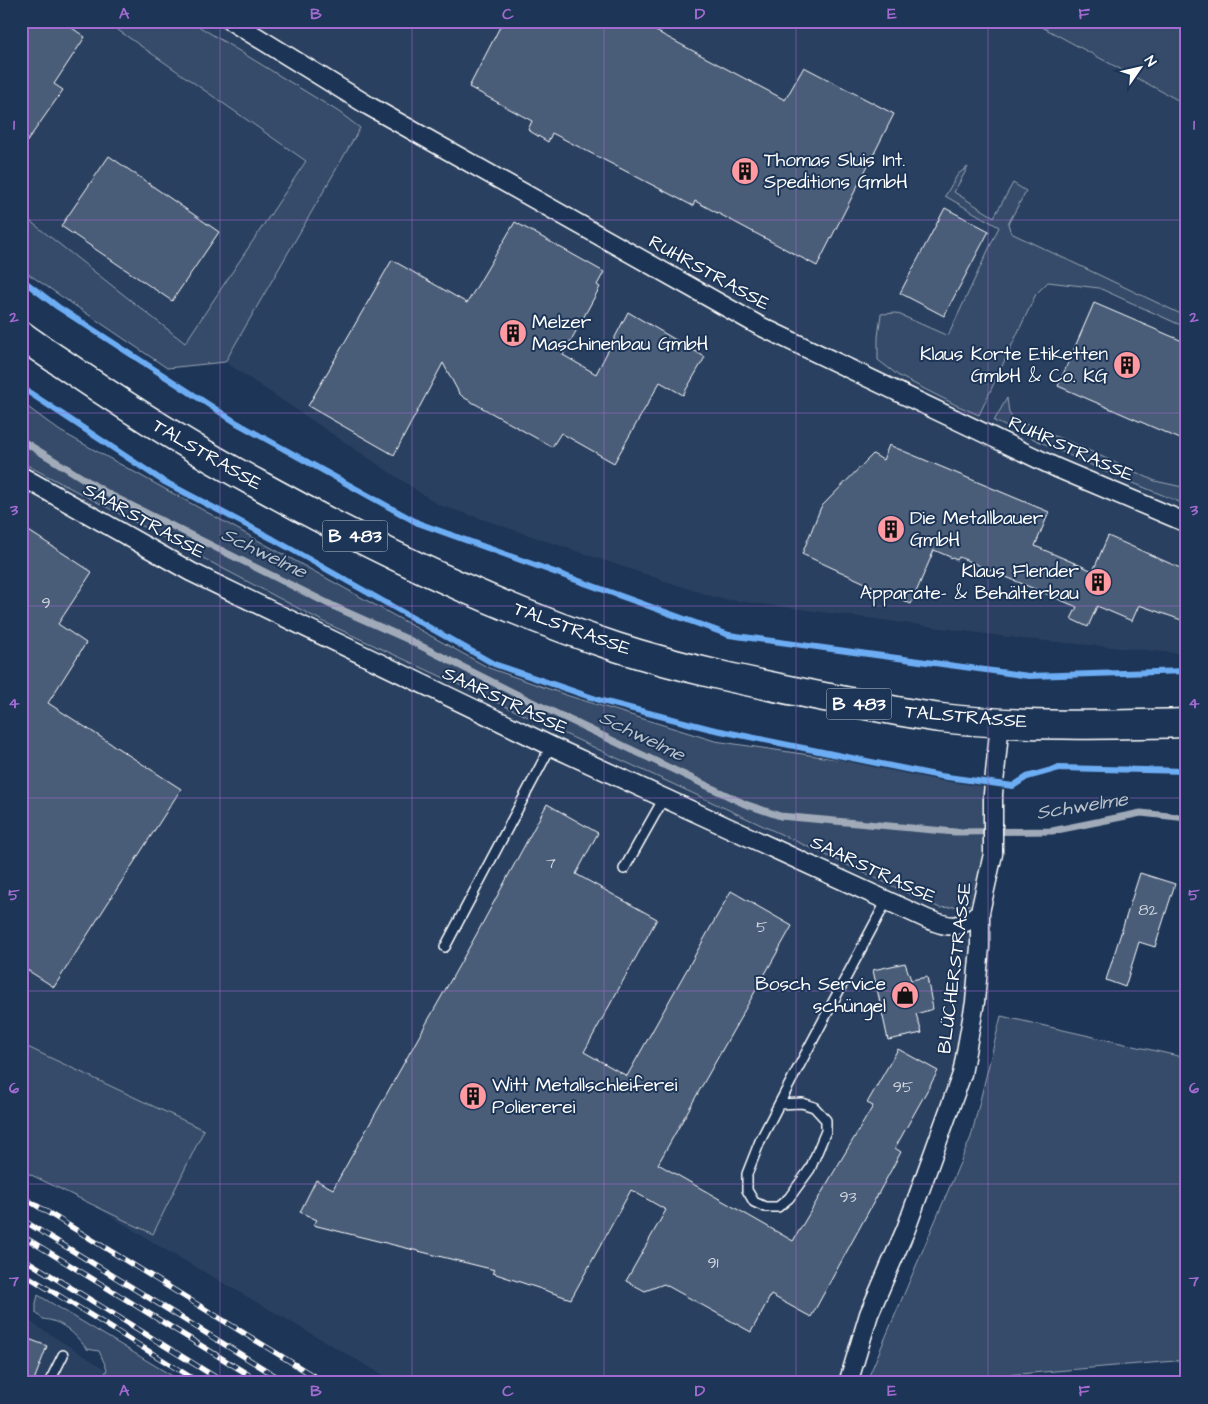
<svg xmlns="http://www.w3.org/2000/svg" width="1208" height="1404" viewBox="0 0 1208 1404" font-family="'Architects Daughter',sans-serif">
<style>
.built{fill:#2a4161}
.green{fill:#364b69;stroke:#9aa5b4}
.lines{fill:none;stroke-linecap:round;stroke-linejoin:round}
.stream{stroke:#a0aab8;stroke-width:7}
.building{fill:#4a5d79;stroke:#fff}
.service-casing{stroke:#fff;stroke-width:12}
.minor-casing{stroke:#fff;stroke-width:21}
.primary-casing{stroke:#fff;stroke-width:31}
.service{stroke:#1d3557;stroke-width:9}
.minor{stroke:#1d3557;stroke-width:18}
.primary{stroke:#1d3557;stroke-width:28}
.rail-casing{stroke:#fff;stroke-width:5.5}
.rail{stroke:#1d3557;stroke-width:4;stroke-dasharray:11;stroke-linecap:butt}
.cycleway-casing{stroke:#1d3557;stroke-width:9}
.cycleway{stroke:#6dadf4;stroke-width:6}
.grid{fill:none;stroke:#a36bd2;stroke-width:1;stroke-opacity:0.55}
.labels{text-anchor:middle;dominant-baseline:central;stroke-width:4;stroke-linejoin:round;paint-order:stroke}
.number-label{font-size:16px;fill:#d2d6de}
.shield{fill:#1d3557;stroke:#bbc2cd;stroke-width:1}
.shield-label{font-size:18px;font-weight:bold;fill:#fff}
.poi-label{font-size:19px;fill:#fff;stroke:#1d3557;text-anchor:start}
.street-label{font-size:19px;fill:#fff;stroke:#1d3557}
.water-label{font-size:20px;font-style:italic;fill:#b8c0ca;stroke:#1d3557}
.neatline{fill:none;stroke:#a36bd2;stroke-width:2}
.grid-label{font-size:16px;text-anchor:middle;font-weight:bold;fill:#a36bd2}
</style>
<rect width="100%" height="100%" fill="#1d3557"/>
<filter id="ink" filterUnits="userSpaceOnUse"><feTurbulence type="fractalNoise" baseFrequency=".02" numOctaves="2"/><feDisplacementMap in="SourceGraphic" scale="10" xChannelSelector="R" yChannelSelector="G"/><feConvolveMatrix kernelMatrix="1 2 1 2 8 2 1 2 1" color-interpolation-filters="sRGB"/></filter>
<g filter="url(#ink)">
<!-- built -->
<path class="built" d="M21 21H105L306 161 185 343 21 214Z
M190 21H1031L1187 105V654L1024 639 716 598 437 504 225 362 360 128 339 112Z
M21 462 328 624 940 908 990 903 989 947 981 1011 864 1310 845 1383H397L159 1246 21 1160Z
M21 1316 108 1371 103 1383H21Z"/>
<!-- green -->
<path class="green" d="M105 21H190L339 112 360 128 225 362 167 368 21 269V214L185 343 306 161Z
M1031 21H1187V105Z
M968 167 954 192 994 217 1013 183 1026 191 1008 224 1011 233 1183 315H1187V328L1099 288 1048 282 1036 294 979 415 956 405 899 376 878 360V337L881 314 896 313 948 336 999 227 945 196 958 174Z
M1007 398 1009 413 1013 419 1079 446 1155 481 1187 488V505L1111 474 994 421Z
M21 402 60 431 489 668 569 696 715 741 991 782 990 903 940 908 328 624 21 462Z
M1001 1016 1187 1058V1360L911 1383H866L971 1137Z
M21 1044 204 1130 153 1234 21 1170Z
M38 1295 184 1383H102L107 1369 99 1351 87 1349C78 1338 68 1326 53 1321 43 1318 45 1322 36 1313V1303Z"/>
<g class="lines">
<!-- stream -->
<path class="stream" d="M21 440 110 495 333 606 407 639 530 701 745 804 780 816 955 832 1052 831 1141 813 1187 818"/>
</g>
<!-- building -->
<path class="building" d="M21 21H62L85 37 54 84 63 90 21 150Z
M503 21H637L785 100 804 67 894 114 817 266 695 201 693 206 552 133 548 142 528 130 532 121 469 87Z
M109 156 219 232 172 301 61 226Z
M945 208 989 231 944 316 900 293Z
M515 222 604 272 597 285 600 287 563 355 596 374 628 312 705 357 683 395 660 382 614 463 561 433 552 447 463 397 459 393 443 363 394 455 308 406 392 260 467 303Z
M1094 303 1187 343V442L1058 386Z
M889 445 1049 512 1035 546 1093 571 1108 536 1187 571V622L1139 605 1132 621 1097 606 1088 627 1071 619 1077 607 959 557 957 560 934 550 911 604 802 554 821 507 873 454 883 460Z
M21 526 92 572 58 624 86 643 48 703 181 789 54 987 21 966Z
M547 804 598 833 576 874 657 919 584 1052 627 1076 731 891 792 926 658 1164 793 1241 873 1106 867 1103 898 1049 938 1071 895 1148 901 1152 811 1317 771 1295 751 1332 664 1284 645 1291 626 1281 666 1210 631 1190 571 1299 493 1273 495 1270 313 1225 317 1220 300 1212 316 1180 333 1189 475 937Z
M1140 873 1175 884 1155 947 1139 942 1125 987 1106 980Z
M905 963 911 980 927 977 933 1009 916 1014 922 1033 888 1040 873 970Z
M21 1336 47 1346 33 1383H21Z"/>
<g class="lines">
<!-- service casing -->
<g class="service-casing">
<path id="service" d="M624 869 664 798
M445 947 551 746
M779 1104 802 1103 814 1107 826 1120V1131L810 1169 789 1198 778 1207H765L754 1202 747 1190V1174L760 1141 779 1104 887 900
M49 1383 63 1355"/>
</g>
<!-- minor casing -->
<g class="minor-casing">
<path id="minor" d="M231 21 369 106 758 325 1057 468 1187 523
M21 476 191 572 551 746 927 919C951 928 959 930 980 912
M849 1380 869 1314 906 1229 962 1074 975 1002 980 947V912L993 854V794L1000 722"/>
</g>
<!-- primary casing -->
<g class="primary-casing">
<path id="primary" d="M21 335C40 349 59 361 78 374 137 414 198 452 261 486 373 548 494 607 616 647 684 669 754 683 824 697 863 704 902 713 941 718 1023 727 1105 725 1187 723"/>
</g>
<!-- service -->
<use href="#service" class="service"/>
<!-- minor -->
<use href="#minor" class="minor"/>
<!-- primary -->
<use href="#primary" class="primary"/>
<!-- rail casing -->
<g class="rail-casing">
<path id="rail" d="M21 1196 325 1383
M21 1219 287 1383
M21 1235 262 1383
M21 1257 225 1383
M21 1272 200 1383"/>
</g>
<!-- rail -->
<use href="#rail" class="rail"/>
<!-- cycleway casing -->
<g class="cycleway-casing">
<path id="cycleway" d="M21 279 58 307 237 423 418 523 729 635 1029 676 1187 671
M21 387 163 481 273 539 494 664 602 701 711 729 940 776 1013 786 1027 777 1059 768 1187 771"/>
</g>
<!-- cycleway -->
<use href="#cycleway" class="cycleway"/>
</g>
</g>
<!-- grid -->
<path class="grid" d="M220 21V1383M412 21V1383M604 21V1383M796 21V1383M988 21V1383M21 220H1187M21 413H1187M21 606H1187M21 798H1187M21 991H1187M21 1184H1187"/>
<!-- icons -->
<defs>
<g id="building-disc" transform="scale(1.4375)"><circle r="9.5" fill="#ff9aa2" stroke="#1d3557"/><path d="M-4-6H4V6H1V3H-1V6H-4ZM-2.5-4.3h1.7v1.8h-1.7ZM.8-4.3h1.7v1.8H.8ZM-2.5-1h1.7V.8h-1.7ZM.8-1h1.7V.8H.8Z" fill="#111"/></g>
<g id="shop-disc" transform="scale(1.4375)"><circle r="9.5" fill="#ff9aa2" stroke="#1d3557"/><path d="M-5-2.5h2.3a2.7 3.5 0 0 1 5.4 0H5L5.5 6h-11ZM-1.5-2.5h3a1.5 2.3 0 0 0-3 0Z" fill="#111"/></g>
</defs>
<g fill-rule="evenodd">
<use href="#building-disc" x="745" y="171"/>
<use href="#building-disc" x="513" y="333"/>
<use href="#building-disc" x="1127" y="365"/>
<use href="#building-disc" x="891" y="529"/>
<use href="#building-disc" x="1098" y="582"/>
<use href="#shop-disc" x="905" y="995"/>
<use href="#building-disc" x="473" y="1096"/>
</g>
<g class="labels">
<!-- number labels -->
<g class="number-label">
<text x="46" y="603">9</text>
<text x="551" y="863">7</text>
<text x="1148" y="910">82</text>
<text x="762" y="927">5</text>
<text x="903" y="1087">95</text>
<text x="848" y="1197">93</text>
<text x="713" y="1263">91</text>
</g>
<!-- shield labels -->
<g class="shield">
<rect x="322.5" y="520.5" width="65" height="31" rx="4"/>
<rect x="826.5" y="688.5" width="65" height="31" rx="4"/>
</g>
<g class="shield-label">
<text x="355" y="536">B 483</text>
<text x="859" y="704">B 483</text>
</g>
<!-- poi labels -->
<g class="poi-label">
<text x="764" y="160">Thomas Sluis Int.<tspan x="764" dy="22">Speditions GmbH</tspan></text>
<text x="532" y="322">Melzer<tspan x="532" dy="22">Maschinenbau GmbH</tspan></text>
<text x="1108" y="354" text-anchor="end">Klaus Korte Etiketten<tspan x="1108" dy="22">GmbH &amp; Co. KG</tspan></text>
<text x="910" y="518">Die Metallbauer<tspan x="910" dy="22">GmbH</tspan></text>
<text x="1079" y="571" text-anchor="end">Klaus Flender<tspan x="1079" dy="22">Apparate- &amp; Behälterbau</tspan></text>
<text x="886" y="984" text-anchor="end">Bosch Service<tspan x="886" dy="22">schüngel</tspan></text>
<text x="492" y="1085">Witt Metallschleiferei<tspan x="492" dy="22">Poliererei</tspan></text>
</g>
<!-- street labels -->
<g class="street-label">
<text transform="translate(709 273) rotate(29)">RUHRSTRASSE</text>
<text transform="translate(1071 449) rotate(24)">RUHRSTRASSE</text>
<text transform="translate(207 455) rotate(30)">TALSTRASSE</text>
<text transform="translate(144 521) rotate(29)">SAARSTRASSE</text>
<text transform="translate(572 629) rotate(20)">TALSTRASSE</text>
<text transform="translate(505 701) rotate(25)">SAARSTRASSE</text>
<text transform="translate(966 717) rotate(5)">TALSTRASSE</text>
<text transform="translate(873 870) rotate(25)">SAARSTRASSE</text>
<text transform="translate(955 968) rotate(-83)">BLÜCHERSTRASSE</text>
</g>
<!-- water labels -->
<g class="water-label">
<text transform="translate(264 553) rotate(26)">Schwelme</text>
<text transform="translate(642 736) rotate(26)">Schwelme</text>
<text transform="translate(1082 806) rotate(-9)">Schwelme</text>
</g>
</g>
<!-- margin -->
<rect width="1208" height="1404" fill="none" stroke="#1d3557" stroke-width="55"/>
<!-- north arrow -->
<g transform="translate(1140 68) rotate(56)" stroke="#1d3557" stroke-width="4" paint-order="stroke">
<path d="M0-4L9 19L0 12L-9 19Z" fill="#ffffff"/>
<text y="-8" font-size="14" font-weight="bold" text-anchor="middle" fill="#ffffff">N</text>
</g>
<rect x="28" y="28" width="1152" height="1348" class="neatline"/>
<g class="grid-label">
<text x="124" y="19">A</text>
<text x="316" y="19">B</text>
<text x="508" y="19">C</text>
<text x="700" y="19">D</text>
<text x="892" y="19">E</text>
<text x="1084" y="19">F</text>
<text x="14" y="130">1</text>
<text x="1194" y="130">1</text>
<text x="14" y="322">2</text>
<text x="1194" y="322">2</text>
<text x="14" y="515">3</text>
<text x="1194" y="515">3</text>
<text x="14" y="708">4</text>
<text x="1194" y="708">4</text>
<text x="14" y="900">5</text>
<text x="1194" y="900">5</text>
<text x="14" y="1093">6</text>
<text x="1194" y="1093">6</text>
<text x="14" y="1286">7</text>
<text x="1194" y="1286">7</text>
<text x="124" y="1396">A</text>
<text x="316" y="1396">B</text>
<text x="508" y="1396">C</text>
<text x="700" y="1396">D</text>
<text x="892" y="1396">E</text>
<text x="1084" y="1396">F</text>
</g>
</svg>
